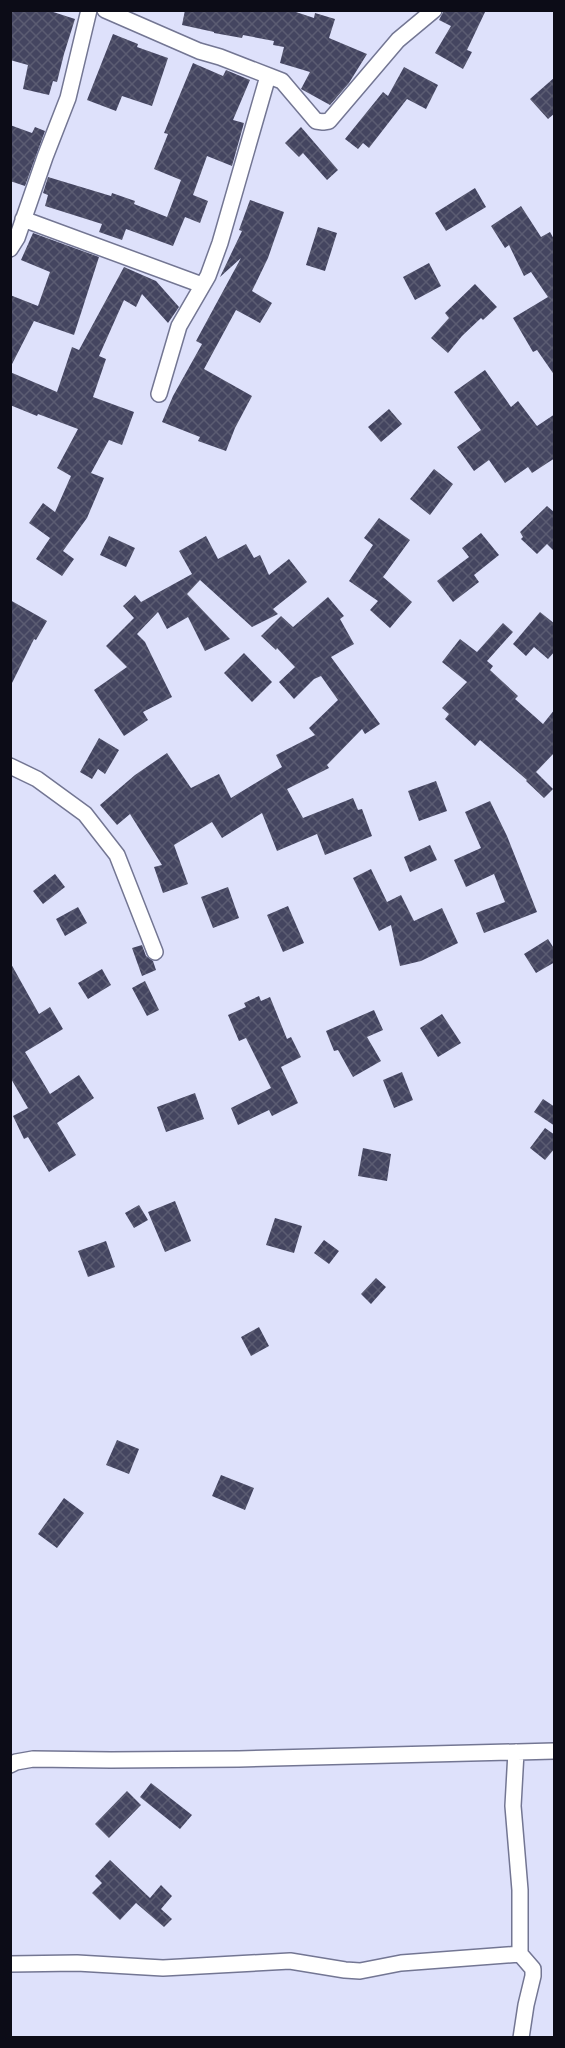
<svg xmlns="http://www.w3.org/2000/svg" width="565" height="2048" viewBox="0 0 565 2048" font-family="'Public Sans',sans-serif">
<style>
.building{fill:url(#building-cross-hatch)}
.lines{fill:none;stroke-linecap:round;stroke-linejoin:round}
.street-casing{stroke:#737693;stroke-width:18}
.street{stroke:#fff;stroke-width:15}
</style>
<defs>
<pattern id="building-cross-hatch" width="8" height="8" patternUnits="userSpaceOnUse" patternTransform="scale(1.5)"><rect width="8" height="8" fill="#444560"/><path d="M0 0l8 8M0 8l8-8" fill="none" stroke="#5b5c72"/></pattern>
</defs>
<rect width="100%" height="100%" fill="#dee1fb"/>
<!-- building -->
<path class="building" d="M10 10H47L75 19 64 54 57 82 53 81 49 95 23 89 28 65 10 60Z
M185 10H290L314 18 315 13 335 19 329 38 367 54 349 83 330 105 301 89 310 72 280 63 284 47 273 45 274 41 243 35 242 38 214 33V32L182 25Z
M444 10H486L467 50 472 52 463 69 435 53 451 26 439 20Z
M113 34 138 44 137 47 168 58 152 106 122 96 116 111 87 100Z
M193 63 223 76 226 70 250 80 233 120 244 123 232 166 207 156 193 195 208 201 200 223 185 217 173 246 126 229 122 240 99 232 102 224 45 206 48 195 43 193 48 177 111 196 112 193 135 201 134 204 167 217 181 180 154 169 168 134 164 133Z
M404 67 438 85 426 109 407 99 369 148 363 143 358 149 345 139 383 92 388 96Z
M555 77V113L548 119 530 99Z
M10 125 32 133 35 127 45 131 25 186 10 181Z
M301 127 338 170 327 180 303 153 299 157 285 143Z
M475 188 486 207 446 231 435 213Z
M250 200 284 212 268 258 252 291 272 303 260 323 236 310 204 369 252 396 235 428 226 451 198 441 200 437 162 422 173 396 202 344 196 341 241 258 220 277 242 231 239 230Z
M521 206 541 237 550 232 555 241V376L537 350 533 352 513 318 548 297 531 272 524 276 509 245 505 248 491 226Z
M318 227 337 233 325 271 306 265Z
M33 233 99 257 74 335 34 321 10 368V295L38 306 50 272 21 260Z
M429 263 441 286 415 300 403 277Z
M124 267 156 281 179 307 168 323 142 294 136 307 124 300 99 356 106 359 93 397 134 412 122 445 109 440 91 473 104 478 87 518 63 551 74 559 62 576 36 559 50 538 29 523 43 503 55 512 71 476 57 468 78 429 38 414 37 416 10 405V372L57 392 72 347 79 350Z
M475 284 497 307 483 320 481 318 462 336 448 353 431 338 449 318 445 313Z
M485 370 511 407 518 401 537 426 555 414V458L532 473 528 467 505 483 489 460 474 471 457 447 481 430 454 392Z
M389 409 402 424 381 442 368 427Z
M434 469 453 484 430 515 410 499Z
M547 506 555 513V552L547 544 537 554 521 539 523 537 520 532Z
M379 518 410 540 383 577 412 602 390 628 370 610 378 601 349 581 373 545 364 538Z
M481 533 499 555 474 575 479 582 453 602 437 581 469 557 462 548Z
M109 536 135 548 126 567 100 555Z
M206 536 218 559 246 544 254 558 260 555 269 575 289 559 307 582 273 609 278 614 252 627 200 580 187 594 230 639 205 651 188 617 167 629 158 612 137 634 145 642 172 697 143 712 148 720 124 736 94 690 127 667 106 646 134 618 123 606 135 595 141 602 192 574 179 551Z
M328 597 344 616 340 619 354 644 331 657 380 724 365 734 362 729 327 765 329 768 287 789 303 818 353 798 358 810 362 809 372 836 325 855 317 834 277 851 262 813 222 838 212 822 174 845 188 884 163 893 154 867 162 865 130 814 117 825 100 805 135 775 167 753 191 788 219 774 231 798 282 767 276 755 315 735 309 728 338 700 321 676 314 679 294 699 279 682 295 667 277 648 276 650 261 636 281 616 293 627Z
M10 600 47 621 36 640 34 639 10 687Z
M540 612 555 624V651L548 659 534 647 526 656 513 644Z
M503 623 513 632 487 661 493 666 490 670 518 696 515 699 543 724 555 709V752L536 772 553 789 544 798 526 781 527 780 480 740 475 746 445 719 449 714 442 708 467 682 442 662 460 639 477 652Z
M244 653 272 682 252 702 224 673Z
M99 738 119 750 105 774 98 769 92 779 80 772Z
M436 781 447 811 419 821 408 791Z
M490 801 507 836 537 912 484 933 476 913 505 902 494 874 466 887 454 860 481 848 465 812Z
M430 845 437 860 410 872 404 857Z
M371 869 387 902 401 895 414 921 442 908 458 943 421 961 400 966 391 925 379 931 353 878Z
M55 874 65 887 43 904 33 891Z
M228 887 239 918 213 928 201 897Z
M288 906 304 943 283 952 267 915Z
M78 907 87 923 65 936 56 919Z
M548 939 555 950V962L536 973 524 954Z
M142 945 146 956 153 961 156 970 142 976 132 948Z
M10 962 39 1014 50 1007 63 1029 25 1052 50 1094 79 1075 94 1098 57 1123 76 1155 49 1172 28 1137 24 1139 13 1116 28 1108 10 1077Z
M102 969 111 985 88 999 78 983Z
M145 981 159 1010 147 1016 132 988Z
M259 996 261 1001 270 997 287 1039 291 1037 301 1057 281 1067 298 1103 272 1116 269 1110 238 1125 231 1108 271 1088 246 1038 239 1041 228 1015 246 1007 244 1003Z
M374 1010 383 1030 367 1037 381 1061 353 1077 338 1050 334 1051 326 1031Z
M442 1014 461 1043 438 1057 420 1028Z
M402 1072 413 1100 394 1108 383 1080Z
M195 1093 204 1119 166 1132 157 1107Z
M543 1099 555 1107V1126L534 1112Z
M545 1128 555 1135V1148L545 1160 530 1148Z
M363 1148 391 1154 387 1181 358 1176Z
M175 1201 191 1241 165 1252 148 1212Z
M139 1205 148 1220 134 1228 125 1213Z
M275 1218 302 1226 294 1253 266 1245Z
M324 1240 339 1251 329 1264 314 1253Z
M106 1241 115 1267 88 1277 78 1251Z
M376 1278 386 1287 371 1304 361 1294Z
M259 1327 269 1346 251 1356 241 1337Z
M117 1440 139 1449 129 1474 106 1465Z
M221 1475 254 1488 245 1510 212 1496Z
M64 1498 84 1513 57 1548 38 1534Z
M151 1783 192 1815 180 1829 140 1797Z
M127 1791 141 1805 109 1838 95 1824Z
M110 1860 150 1898 161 1885 172 1896 161 1909 172 1919 164 1927 136 1903 120 1920 92 1893 102 1883 95 1876Z"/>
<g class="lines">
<!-- street casing -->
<g class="street-casing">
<path id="street" d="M105 10 199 51 220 57 282 81 316 121 323 122 329 121 398 40 434 10
M23 219 202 285
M10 249 17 238 45 157 68 98 89 10
M159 394 179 326 208 276 220 243 268 76
M10 766 37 779 85 814 117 855 155 952
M516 1752 513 1806 520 1890V1954L533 1969V1976L526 2005 521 2038
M10 1765 16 1762 33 1759 111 1760 239 1759 554 1751
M10 1964 77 1963 163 1968 290 1961 345 1970 360 1971 401 1963 520 1954"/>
</g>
<!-- street -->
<use href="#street" class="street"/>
</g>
<!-- border -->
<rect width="565" height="2048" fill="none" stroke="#0c0c17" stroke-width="24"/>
</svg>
